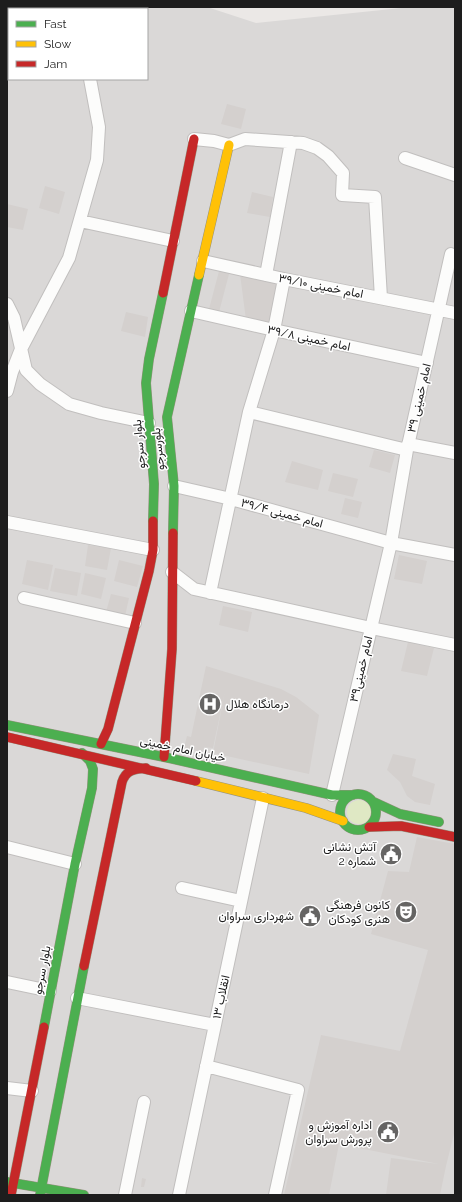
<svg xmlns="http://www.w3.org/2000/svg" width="462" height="1202" viewBox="0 0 462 1202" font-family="Raleway,Vazirmatn,sans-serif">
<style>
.residential{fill:#dad8d7;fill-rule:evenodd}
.grass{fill:#dfe8c4}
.building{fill:#d4d0ce}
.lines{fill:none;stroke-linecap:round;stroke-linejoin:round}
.street-casing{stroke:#c1bfbe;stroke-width:14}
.fast-casing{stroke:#95927e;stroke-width:10}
.slow-casing{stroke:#95927e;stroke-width:10}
.jam-casing{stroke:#95927e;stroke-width:10}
.street{stroke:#fcfcfb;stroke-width:12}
.fast{stroke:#4caf50;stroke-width:9}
.slow{stroke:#ffc107;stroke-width:9}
.jam{stroke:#c62828;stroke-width:9}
.labels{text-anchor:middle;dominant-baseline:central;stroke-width:3;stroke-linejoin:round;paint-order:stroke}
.street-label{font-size:12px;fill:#1d1d1d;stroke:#fff}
.poi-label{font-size:12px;fill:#1d1d1d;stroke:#fff;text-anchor:end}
</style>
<rect width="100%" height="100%" fill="#ebe8e6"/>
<!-- residential -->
<path class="residential" d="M7 7H207L256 23 411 7H455V1195H7ZM9 9H147V79H9Z"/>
<!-- grass -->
<path class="grass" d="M347 812a12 12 0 1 1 24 0a12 12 0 1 1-24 0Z"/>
<!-- building -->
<path class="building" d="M227 104 246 109 241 129 221 124Z
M45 186 65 192 59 214 39 208Z
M252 192 273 197 270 217 247 213Z
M7 204 28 209 23 230 7 227Z
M219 271 229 274 218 316 208 313Z
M240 274 279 281 271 322 246 320Z
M126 312 148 317 145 337 121 331Z
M374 450 395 455 390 473 369 467Z
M292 461 323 470 318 490 285 482Z
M333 473 358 479 353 497 328 491Z
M345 498 362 502 358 518 341 514Z
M88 545 111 548 107 570 85 566Z
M399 555 427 561 422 584 394 579Z
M27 560 53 565 48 590 22 584Z
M119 560 143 566 137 587 114 581Z
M55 568 81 573 77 596 50 591Z
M85 573 106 578 101 599 81 594Z
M111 594 129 598 125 616 106 612Z
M223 606 252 612 248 632 219 625Z
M408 642 434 648 427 676 401 671Z
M206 666 281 689 296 697 319 715 309 774 213 753 225 691 213 748 204 747 203 752 184 748 187 736 191 737Z
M393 754 416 759 412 776 435 784 430 805 415 802 407 796 400 782 387 770Z
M417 837 455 844V1130L446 1166 440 1195H386L391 1158 439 1164 339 1144 329 1195H284L321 1035 400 1051 428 950 371 934 388 871 409 872Z
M142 1178 146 1179 144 1187H141Z"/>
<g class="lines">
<!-- street casing -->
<g class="street-casing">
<path id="street" d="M7 64H9
M194 139 214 141 229 145 245 139 303 143 317 148 328 156 343 173 342 195 375 197 381 298
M405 158 455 175
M80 221 173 241
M203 261 284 279 455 313
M266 275 291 142
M7 304 14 318 26 370 40 384 69 404 101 413 149 423
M191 311 274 330 427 363
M7 391 12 372 21 349 69 258 97 160 99 127 90 79
M249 412 407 450
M408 444 455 453
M174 486 231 499 391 543 455 555
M7 522 153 550
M172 572 194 589 371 628 455 645
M210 593 249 412 274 330 284 279
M24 598 135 623
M332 795 391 543 407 450 451 254
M7 847 75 864
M182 888 241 901
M7 982 50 991
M77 998 215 1025
M206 1066 298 1090 275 1195
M7 1088 32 1091
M125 1195 144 1102
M179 1195 263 798"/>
</g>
<!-- fast casing -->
<g class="fast-casing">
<path id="fast" d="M153 521 154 484 146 383 149 359 163 293
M173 533 174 486 167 417 199 275
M7 725 164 757 332 795H353
M340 812a18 18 0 1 1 36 0a18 18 0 1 1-36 0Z
M374 802 400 814 439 822
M44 1027 75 864 92 788 93 769 90 761 82 753
M7 1182 84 1195
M40 1195 84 966"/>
</g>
<!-- slow casing -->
<g class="slow-casing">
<path id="slow" d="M199 275 229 145
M196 781 306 808 343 821"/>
</g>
<!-- jam casing -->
<g class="jam-casing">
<path id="jam" d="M163 293 194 139
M7 737 196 781
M101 744 108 729 149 571 153 550V521
M164 757 172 649 173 533
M369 827 401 826 455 837
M84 966 122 782C126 770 134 769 146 768
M11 1195 44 1027"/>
</g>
<!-- street -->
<use href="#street" class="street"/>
<!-- fast -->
<use href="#fast" class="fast"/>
<!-- slow -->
<use href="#slow" class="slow"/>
<!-- jam -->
<use href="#jam" class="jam"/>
</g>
<!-- icons -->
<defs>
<g id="hospital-disc" transform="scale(1.15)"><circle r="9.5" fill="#656463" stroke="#fff"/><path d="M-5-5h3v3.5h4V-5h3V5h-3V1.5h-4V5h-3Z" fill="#fff"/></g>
<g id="civic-disc" transform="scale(1.15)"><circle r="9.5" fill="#656463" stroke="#fff"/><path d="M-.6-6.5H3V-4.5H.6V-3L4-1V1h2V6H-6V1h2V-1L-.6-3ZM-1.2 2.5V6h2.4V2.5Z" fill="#fff"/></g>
<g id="theatre-disc" transform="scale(1.15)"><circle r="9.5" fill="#656463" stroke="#fff"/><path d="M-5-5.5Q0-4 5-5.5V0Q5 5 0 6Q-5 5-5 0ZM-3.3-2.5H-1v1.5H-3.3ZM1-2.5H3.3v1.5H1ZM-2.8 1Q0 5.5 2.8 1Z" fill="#fff"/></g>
</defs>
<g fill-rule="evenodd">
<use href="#hospital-disc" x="210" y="704"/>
<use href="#civic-disc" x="391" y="854"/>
<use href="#theatre-disc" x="406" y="912"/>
<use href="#civic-disc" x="310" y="916"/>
<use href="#civic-disc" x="388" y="1132"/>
</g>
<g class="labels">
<!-- street labels -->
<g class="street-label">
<text transform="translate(321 286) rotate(11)">امام خمینی ۳۹/۱۰</text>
<text transform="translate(309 338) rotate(12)">امام خمینی ۳۹/۸</text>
<text transform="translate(419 398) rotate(-77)">امام خمینی ۳۹</text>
<text transform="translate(139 444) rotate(-95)">بلوار سرجو</text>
<text transform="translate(158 449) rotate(-96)">بلورسرجو</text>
<text transform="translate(282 513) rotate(15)">امام خمینی ۳۹/۴</text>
<text transform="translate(361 669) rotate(-77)">امام خمینی۳۹</text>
<text transform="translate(183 749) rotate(12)">خیابان امام خمینی</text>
<text transform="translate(42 970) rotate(-79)">بلوار سرجو</text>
<text transform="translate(221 997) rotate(-78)">انقلاب ۱۳</text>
</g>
<!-- poi labels -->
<g class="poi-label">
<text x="226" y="704" text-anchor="start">درمانگاه هلال</text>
<text x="376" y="847">آتش نشانی<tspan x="376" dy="14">شماره 2</tspan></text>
<text x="390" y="905">کانون فرهنگی<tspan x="390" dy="14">هنری کودکان</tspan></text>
<text x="294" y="916">شهرداری سراوان</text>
<text x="372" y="1125">اداره آموزش و<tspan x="372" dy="14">پرورش سراوان</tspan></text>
</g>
</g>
<!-- border -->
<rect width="462" height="1202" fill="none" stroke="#1d1d1d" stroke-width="16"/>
<!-- legend -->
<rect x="8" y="8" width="140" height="72" fill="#ffffff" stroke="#a5a5a5"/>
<rect x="16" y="21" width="20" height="6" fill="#4caf50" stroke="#a5a5a5"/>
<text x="44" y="28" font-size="12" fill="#1d1d1d">Fast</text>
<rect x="16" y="41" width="20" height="6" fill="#ffc107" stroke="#a5a5a5"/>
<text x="44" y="48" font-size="12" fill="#1d1d1d">Slow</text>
<rect x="16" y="61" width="20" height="6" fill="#c62828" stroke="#a5a5a5"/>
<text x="44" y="68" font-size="12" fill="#1d1d1d">Jam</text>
</svg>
